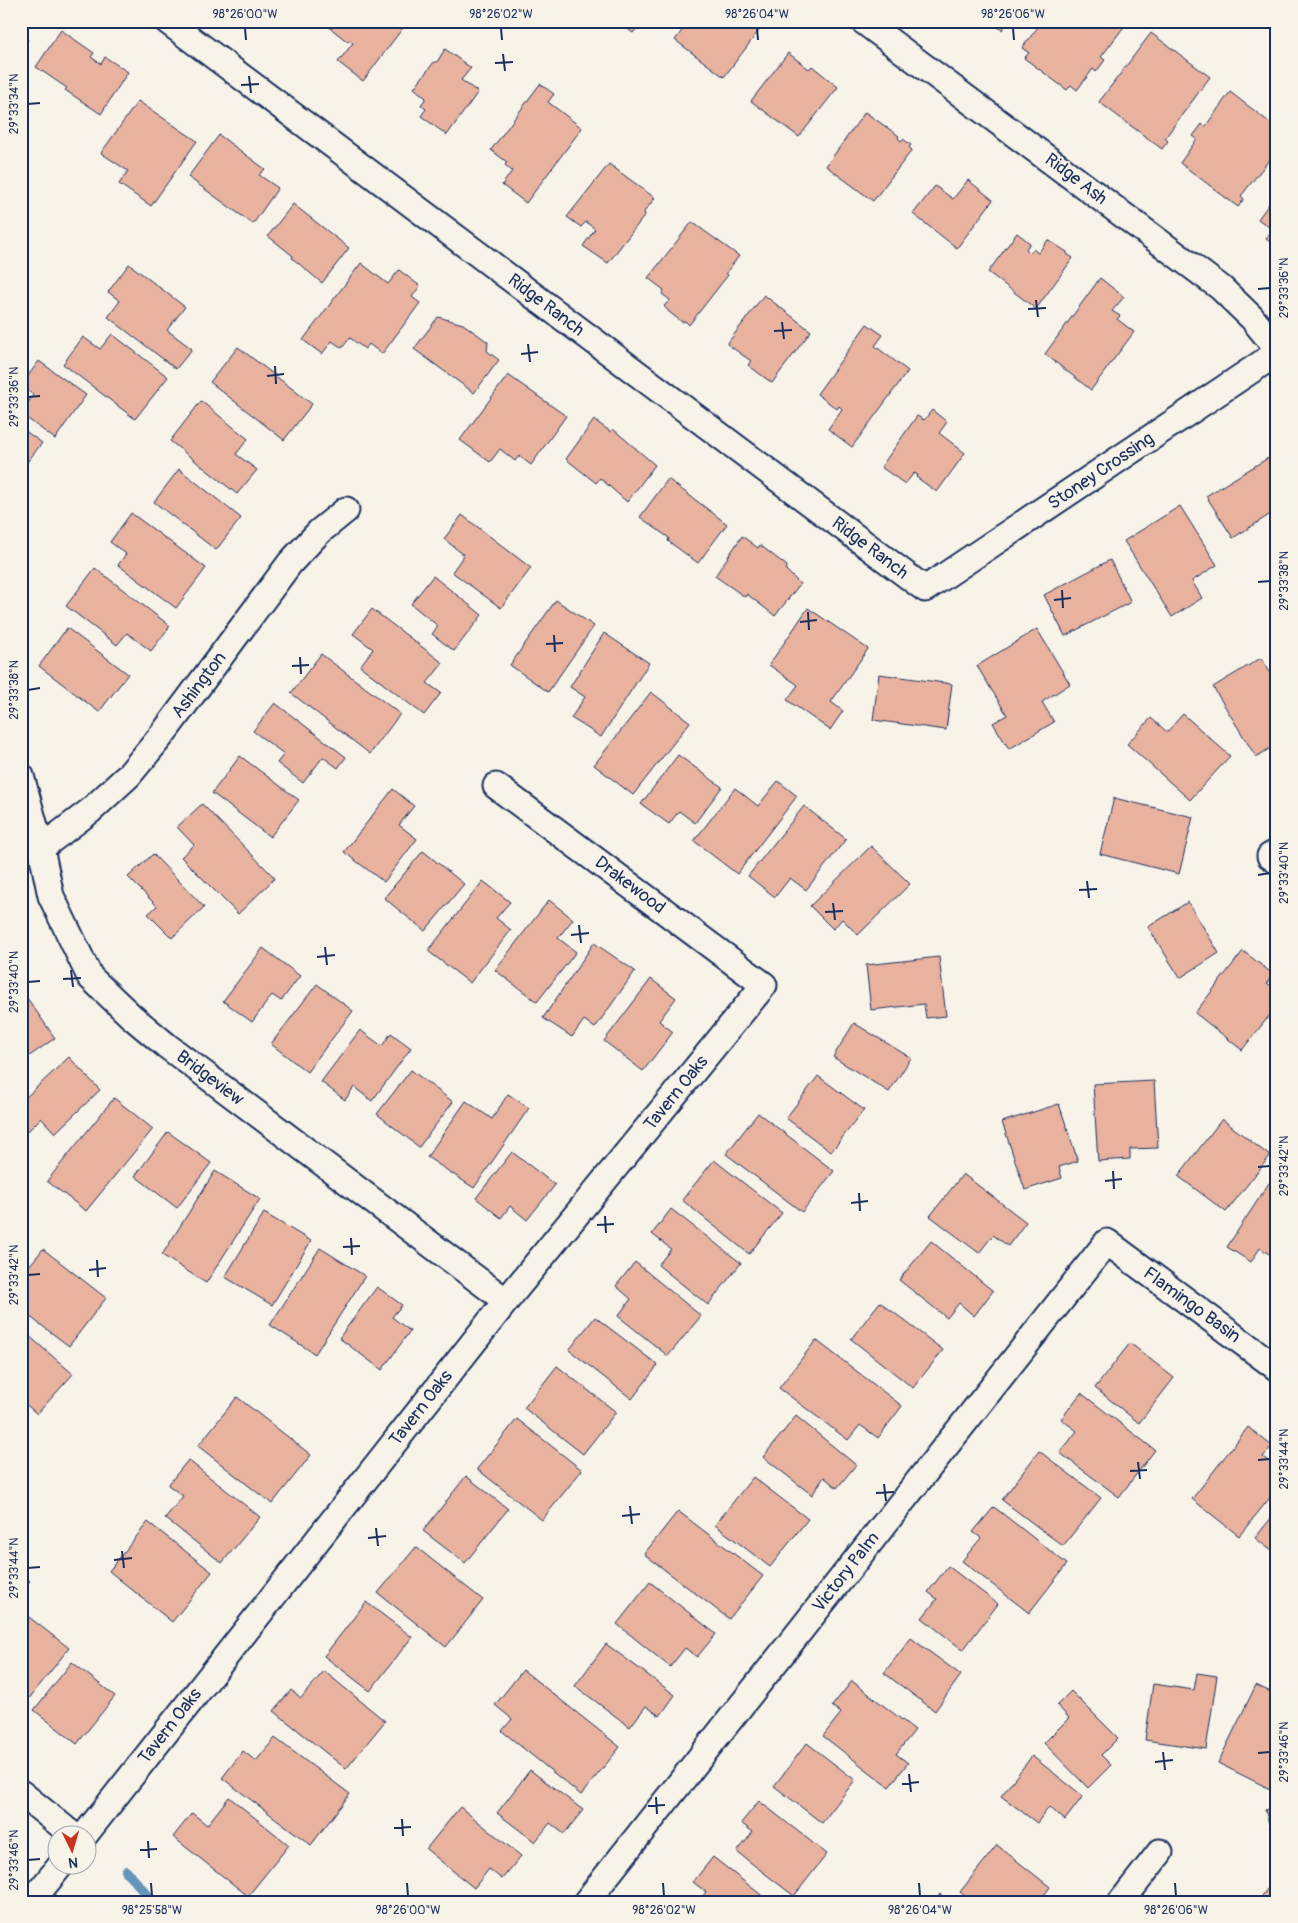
<svg xmlns="http://www.w3.org/2000/svg" width="1298" height="1923" viewBox="0 0 1298 1923" font-family="Pangolin,sans-serif">
<style>
.lines{fill:none;stroke-linecap:round;stroke-linejoin:round}
.stream{stroke:#6595ba;stroke-width:10}
.building{fill:#e9b29e;stroke:#1b2f5e}
.minor-casing{stroke:#1b2f5e;stroke-width:29}
.minor{stroke:#f7f3e8;stroke-width:25}
.ticks{fill:none;stroke:#1b2f5e;stroke-width:2}
.labels{text-anchor:middle;dominant-baseline:central;stroke-width:4;stroke-linejoin:round;paint-order:stroke}
.street-label{font-size:18px;fill:#1b2f5e;stroke:#f7f3e8}
.neatline{fill:none;stroke:#1b2f5e;stroke-width:2}
.ticks-label{font-size:12px;text-anchor:middle;fill:#1b2f5e}
</style>
<rect width="100%" height="100%" fill="#f7f3e8"/>
<filter id="ink" filterUnits="userSpaceOnUse"><feTurbulence type="fractalNoise" baseFrequency=".02" numOctaves="2"/><feDisplacementMap in="SourceGraphic" scale="10" xChannelSelector="R" yChannelSelector="G"/><feConvolveMatrix kernelMatrix="1 2 1 2 8 2 1 2 1" color-interpolation-filters="sRGB"/></filter>
<g filter="url(#ink)">
<g class="lines">
<!-- stream -->
<path class="stream" d="M126 1871 154 1902"/>
</g>
<!-- building -->
<path class="building" d="M333 21H408L363 81 338 62 353 43 349 40 348 42 329 27Z
M617 21H643L633 33Z
M689 21H722L727 25 731 21H753L761 28 724 77 675 40Z
M985 21H1008L1002 30 995 25 992 27Z
M1036 21H1123L1126 24 1101 57 1105 60 1096 72 1093 69 1077 90 1071 85 1067 90 1024 58 1029 53 1022 48 1038 27 1034 24Z
M61 30 94 53 91 57 101 64 105 57 128 72 101 114 65 90 67 88 36 67Z
M21 33 28 40 21 46Z
M1151 33 1210 77 1165 138 1168 141 1162 149 1099 102Z
M445 49 471 68 461 80 478 92 447 135 421 116 426 109 421 105 426 98 414 88 434 62H437Z
M788 53 809 69 812 66 838 87 799 137 751 101Z
M540 84 554 94 548 102 582 128 526 203 502 185 512 171 505 165 507 162 491 150Z
M1230 92 1277 128V150L1241 196 1244 199 1238 207 1180 163 1197 139 1193 136 1202 124 1205 127Z
M138 101 197 141 151 206 119 184 128 171 101 153Z
M865 112 899 136 898 138 901 141 903 139 911 145 909 147 912 150 873 201 826 166Z
M219 135 265 169 259 175 278 188 253 224 188 177Z
M609 164 655 198 644 212 645 215 608 263 583 246 595 229 586 222 581 227 567 217Z
M968 180 993 200 957 248 913 214 935 186 953 199Z
M1277 193V247L1266 239 1273 230 1258 219Z
M293 204 349 248 322 283 292 258 293 256 268 236Z
M692 222 739 256 726 273 728 275 689 325 685 321 682 322 669 312 664 306 670 300 662 294 664 290 648 278Z
M1017 233 1030 243 1026 249 1030 253 1033 249 1038 253 1048 240 1067 252V254L1073 258 1036 309 988 272Z
M361 263 388 284 399 270 420 286 412 297 420 303 382 354 369 344 365 349 350 338 342 348 332 341 322 354 303 340Z
M129 264 185 307 167 330 192 349 176 369 108 317 120 301 108 292Z
M1100 278 1124 297 1112 311 1120 316 1117 319 1134 332 1091 390 1045 354Z
M764 295 811 331 772 383 748 365 751 361 727 344Z
M438 317 463 324 488 342 487 351 499 360 474 393 414 349Z
M867 324 883 335 875 346 908 371 852 447 828 429 842 409 839 406 837 409 817 394Z
M112 334 168 377 135 419 63 364 83 337 100 349Z
M238 347 312 404 284 440 210 382Z
M39 361 86 395 55 439 21 414 33 395 21 385Z
M508 375 566 416 531 465 519 456 515 461 500 449 490 462 460 440Z
M201 401 248 439 236 454 257 470 237 494 170 441Z
M932 410 947 422 939 433 965 453 937 492 916 477 918 475 914 473 905 484 881 467 917 416 924 420Z
M594 420 611 432 613 429 655 465 627 502 600 478 596 483 566 459Z
M21 428 42 443 21 470Z
M1268 458 1277 472V510L1233 538 1206 496Z
M179 469 241 518 216 550 154 502Z
M668 479 727 524 698 563 668 541 669 538 640 517Z
M1180 506 1217 565 1192 581 1202 598 1172 617 1124 541Z
M131 513 206 568 176 608 118 565 126 554 110 542Z
M462 515 531 568 501 608 452 572 464 555 444 539Z
M742 536 758 548 760 545 787 566 786 570 800 584 775 616 747 594 745 597 715 576Z
M1110 560 1131 602 1065 636 1044 595Z
M95 568 170 626 151 651 127 633 117 645 66 606Z
M433 576 482 615 454 651 432 634 438 626 411 604Z
M556 600 594 626 548 692 510 665Z
M808 608 868 649 831 702 843 711 830 730 787 700 798 685 769 665Z
M372 609 443 663 427 683 441 693 424 715 360 666 373 649 353 634Z
M67 628 128 674 99 712 39 666Z
M1037 629 1070 684 1042 702 1054 722 1009 749 993 723 1007 715 977 666Z
M604 633 649 663 601 737 571 718 585 697 570 687Z
M321 654 400 714 370 754 291 693Z
M1261 658 1277 683V744L1256 757 1213 687Z
M879 674 952 684 946 730 873 720Z
M651 692 690 722 633 795 594 765Z
M275 703 346 757 338 768 323 757 303 783 277 763 284 754 253 731Z
M1183 714 1230 756 1190 800 1127 744 1151 718 1167 732Z
M678 755 722 787 695 823 679 811 669 824 641 804Z
M240 756 299 800 270 837 212 793Z
M778 781 797 796 737 874 694 841 735 788 758 806Z
M393 789 414 806 399 825 417 839 384 882 344 852Z
M1114 798 1193 817 1179 874 1100 854Z
M202 804 275 878 238 914 181 857 194 845 177 827Z
M804 806 846 839 806 890 790 878 775 897 748 876Z
M871 846 910 884 858 935 842 919 833 929 810 906Z
M423 851 464 884 425 931 384 898Z
M153 854 204 907 172 938 148 914 157 906 128 877Z
M483 881 510 902 496 918 511 930 470 983 428 951Z
M549 900 573 919 558 938 576 952 537 1002 495 970Z
M1188 902 1219 953 1180 978 1148 927Z
M594 943 635 971 595 1028 584 1020 572 1037 543 1018Z
M263 948 300 976 281 1001 272 995 252 1022 223 1001Z
M1243 951 1273 974 1267 983 1277 990V1006L1242 1050 1195 1013Z
M939 957 946 1016 926 1018 924 1004 871 1010 866 965Z
M651 979 676 998 659 1021 673 1032 643 1071 604 1041Z
M317 984 353 1011 307 1072 271 1044Z
M27 998 55 1038 21 1062V1002Z
M854 1023 911 1058 889 1092 833 1057Z
M360 1030 382 1046 391 1033 411 1048 372 1101 354 1087 345 1100 321 1082Z
M1277 1040V1053L1270 1048Z
M69 1057 100 1090 55 1133 41 1118 28 1131 21 1124V1102Z
M411 1070 453 1102 419 1147 377 1114Z
M818 1076 864 1110 831 1152 786 1118Z
M1154 1081 1158 1148 1130 1149V1159L1098 1161 1093 1084Z
M508 1094 529 1108 474 1188 427 1157 466 1101 492 1119Z
M114 1098 153 1129 86 1211 47 1181Z
M1059 1104 1078 1161 1059 1167 1062 1178 1025 1190 1002 1122Z
M758 1113 834 1171 802 1212 726 1154Z
M1222 1119 1270 1156 1226 1212 1178 1176Z
M168 1132 211 1163 177 1208 135 1176Z
M512 1152 555 1185 527 1220 510 1206 501 1218 476 1198Z
M714 1160 782 1213 749 1254 682 1200Z
M215 1171 260 1199 206 1283 162 1255Z
M963 1174 1026 1222 1008 1246 993 1235 979 1253 930 1216Z
M1269 1183 1277 1188V1259L1260 1248 1251 1262 1227 1247Z
M671 1209 741 1263 708 1305 658 1265 671 1249 652 1234Z
M264 1213 311 1241 272 1305 225 1277Z
M931 1241 993 1291 974 1316 959 1303 947 1318 899 1280Z
M320 1248 365 1276 315 1354 270 1325Z
M43 1249 106 1298 69 1346 21 1310V1276Z
M635 1262 701 1316 668 1356 618 1316 631 1299 616 1286Z
M377 1287 402 1305 392 1317 410 1331 382 1370 339 1338Z
M880 1302 943 1350 913 1388 851 1339Z
M595 1317 658 1365 632 1399 569 1350Z
M21 1329 73 1374 37 1414 21 1400Z
M816 1340 902 1406 878 1438 860 1425 848 1440 779 1388Z
M1130 1343 1174 1378 1139 1423 1095 1388Z
M557 1366 616 1412 583 1454 524 1408Z
M1081 1393 1155 1450 1119 1497 1060 1453 1077 1431 1061 1419Z
M237 1397 311 1455 272 1504 198 1446Z
M796 1416 856 1465 837 1488 824 1477 812 1495 763 1457Z
M517 1419 582 1470 542 1520 477 1469Z
M1248 1427 1272 1446 1263 1457 1277 1468V1489L1239 1536 1192 1499Z
M1039 1451 1101 1498 1063 1546 1002 1500Z
M188 1460 260 1517 222 1563 165 1518 183 1496 168 1485Z
M466 1476 508 1509 465 1563 423 1531Z
M753 1477 808 1519 770 1567 715 1525Z
M994 1507 1067 1564 1029 1613 962 1561 981 1538 973 1532Z
M678 1511 763 1576 729 1619 644 1554Z
M1277 1511V1555L1255 1538Z
M148 1522 212 1572 172 1622 109 1571Z
M416 1547 483 1600 446 1647 378 1593Z
M948 1566 998 1604 963 1650 922 1618 937 1599 928 1592Z
M21 1573 30 1581 21 1590Z
M650 1582 716 1634 697 1657 685 1648 670 1667 617 1624Z
M366 1602 412 1637 370 1691 324 1656Z
M21 1611 69 1648 24 1705 21 1703Z
M911 1638 961 1675 935 1711 884 1673Z
M606 1644 675 1695 660 1716 646 1706 630 1727 575 1686Z
M72 1662 115 1696 77 1744 34 1710Z
M523 1670 620 1747 581 1795 502 1731 512 1719 495 1705Z
M324 1671 385 1721 346 1769 274 1711 291 1690 301 1698Z
M1197 1673 1217 1676 1206 1749 1145 1740 1153 1684 1194 1690Z
M852 1681 915 1730 896 1754 908 1763 889 1787 823 1736 841 1713 832 1706Z
M1256 1685 1277 1695V1775L1270 1789 1218 1763Z
M1071 1691 1118 1738 1101 1755 1111 1765 1088 1788 1044 1743 1069 1718 1057 1705Z
M275 1738 350 1794 311 1845 222 1778 243 1751 256 1761Z
M807 1743 855 1780 822 1823 774 1786Z
M1032 1756 1083 1796 1065 1820 1049 1807 1037 1823 1001 1796Z
M530 1770 583 1810 564 1834 550 1823 535 1842 497 1813Z
M229 1797 289 1845 248 1896 173 1837 192 1813 207 1825Z
M759 1801 827 1854 794 1896 737 1852 753 1832 741 1823Z
M1277 1806V1850L1265 1810Z
M460 1807 521 1856 502 1879 489 1869 474 1888 426 1849Z
M997 1845 1050 1887 1039 1902H972L960 1892Z
M713 1857 770 1902H698L706 1892 693 1882Z
M1267 1889 1277 1897V1902H1258Z
M940 1894 950 1902H935Z"/>
<g class="lines">
<!-- minor casing -->
<g class="minor-casing">
<path id="minor" d="M167 21 925 589 1277 353
M863 21 1221 288 1252 318 1277 349
M21 776 41 848 51 896 90 977 131 1016 167 1046 506 1301
M41 848 90 811 129 775 162 735 290 563 319 532 346 510
M1277 852 1270 856 1277 861
M21 1793 74 1836
M84 1836 506 1301 764 985 496 786
M31 1902 60 1866
M586 1902 1107 1242 1277 1368
M1121 1902 1160 1852"/>
</g>
<!-- minor -->
<use href="#minor" class="minor"/>
</g>
</g>
<!-- ticks -->
<path class="ticks" d="M245 28 246 40M501 28 502 40M757 28 758 40M1013 28 1014 40M503 54 505 71M495 63 513 62M249 76 251 93M241 85 259 84M28 104 40 103M1258 289 1270 288M1036 300 1038 317M1028 309 1046 308M782 322 784 339M774 331 792 330M528 344 530 362M521 354 538 352M275 366 276 384M267 376 284 374M28 397 40 396M1258 582 1270 581M1062 590 1063 608M1054 600 1071 598M808 612 809 630M800 622 817 620M554 635 555 652M546 644 563 643M300 657 301 674M292 666 309 665M28 690 40 688M1258 875 1270 873M1087 881 1089 898M1079 890 1097 889M833 903 835 920M825 912 843 911M579 925 581 943M571 935 589 933M325 947 327 965M317 957 335 955M71 970 73 987M63 979 81 978M28 982 40 981M1258 1167 1270 1166M1113 1171 1114 1189M1105 1181 1122 1179M859 1193 860 1211M851 1203 868 1201M605 1216 606 1233M597 1225 614 1224M351 1238 352 1255M343 1247 360 1246M97 1260 98 1277M89 1270 106 1268M28 1275 40 1274M1258 1460 1270 1459M1138 1462 1140 1479M1130 1471 1147 1470M884 1484 886 1501M876 1493 894 1492M630 1506 632 1524M622 1516 640 1514M376 1528 378 1546M368 1538 386 1536M122 1551 124 1568M114 1560 132 1558M28 1568 40 1567M1163 1752 1165 1770M1258 1753 1270 1752M1155 1762 1173 1760M909 1774 911 1792M902 1784 919 1782M656 1797 657 1814M648 1806 665 1805M402 1819 403 1836M394 1828 411 1827M148 1841 149 1858M140 1850 157 1849M28 1860 40 1859M151 1883 152 1896M407 1883 408 1896M663 1883 664 1896M919 1883 920 1896M1175 1883 1176 1896"/>
<g class="labels">
<!-- street labels -->
<g class="street-label">
<text transform="translate(1076 179) rotate(37)">Ridge Ash</text>
<text transform="translate(546 305) rotate(37)">Ridge Ranch</text>
<text transform="translate(1101 471) rotate(-34)">Stoney Crossing</text>
<text transform="translate(870 548) rotate(37)">Ridge Ranch</text>
<text transform="translate(199 685) rotate(-53)">Ashington</text>
<text transform="translate(630 885) rotate(37)">Drakewood</text>
<text transform="translate(210 1078) rotate(37)">Bridgeview</text>
<text transform="translate(676 1093) rotate(-51)">Tavern Oaks</text>
<text transform="translate(1192 1305) rotate(36)">Flamingo Basin</text>
<text transform="translate(421 1408) rotate(-52)">Tavern Oaks</text>
<text transform="translate(846 1572) rotate(-52)">Victory Palm</text>
<text transform="translate(170 1726) rotate(-52)">Tavern Oaks</text>
</g>
</g>
<!-- margin -->
<rect width="1298" height="1923" fill="none" stroke="#f7f3e8" stroke-width="55"/>
<!-- north arrow -->
<g transform="translate(72 1850) rotate(175)"><circle r="24" fill="#f7f3e8" stroke="#9fa5b1"/>
<path d="M0-4L9 19L0 12L-9 19Z" fill="#c8321e"/>
<text y="-8" font-size="14" font-weight="bold" text-anchor="middle" fill="#1b2f5e">N</text>
</g>
<rect x="28" y="28" width="1242" height="1868" class="neatline"/>
<g class="ticks-label">
<text x="245" y="18">98°26'00"W</text>
<text x="501" y="18">98°26'02"W</text>
<text x="757" y="18">98°26'04"W</text>
<text x="1013" y="18">98°26'06"W</text>
<text transform="translate(14 104) rotate(-90)" y="4">29°33'34"N</text>
<text transform="translate(1284 288) rotate(-90)" y="4">29°33'36"N</text>
<text transform="translate(14 397) rotate(-90)" y="4">29°33'36"N</text>
<text transform="translate(1284 581) rotate(-90)" y="4">29°33'38"N</text>
<text transform="translate(14 690) rotate(-90)" y="4">29°33'38"N</text>
<text transform="translate(1284 873) rotate(-90)" y="4">29°33'40"N</text>
<text transform="translate(14 982) rotate(-90)" y="4">29°33'40"N</text>
<text transform="translate(1284 1166) rotate(-90)" y="4">29°33'42"N</text>
<text transform="translate(14 1275) rotate(-90)" y="4">29°33'42"N</text>
<text transform="translate(1284 1459) rotate(-90)" y="4">29°33'44"N</text>
<text transform="translate(14 1568) rotate(-90)" y="4">29°33'44"N</text>
<text transform="translate(1284 1752) rotate(-90)" y="4">29°33'46"N</text>
<text transform="translate(14 1860) rotate(-90)" y="4">29°33'46"N</text>
<text x="152" y="1914">98°25'58"W</text>
<text x="408" y="1914">98°26'00"W</text>
<text x="664" y="1914">98°26'02"W</text>
<text x="920" y="1914">98°26'04"W</text>
<text x="1176" y="1914">98°26'06"W</text>
</g>
</svg>
